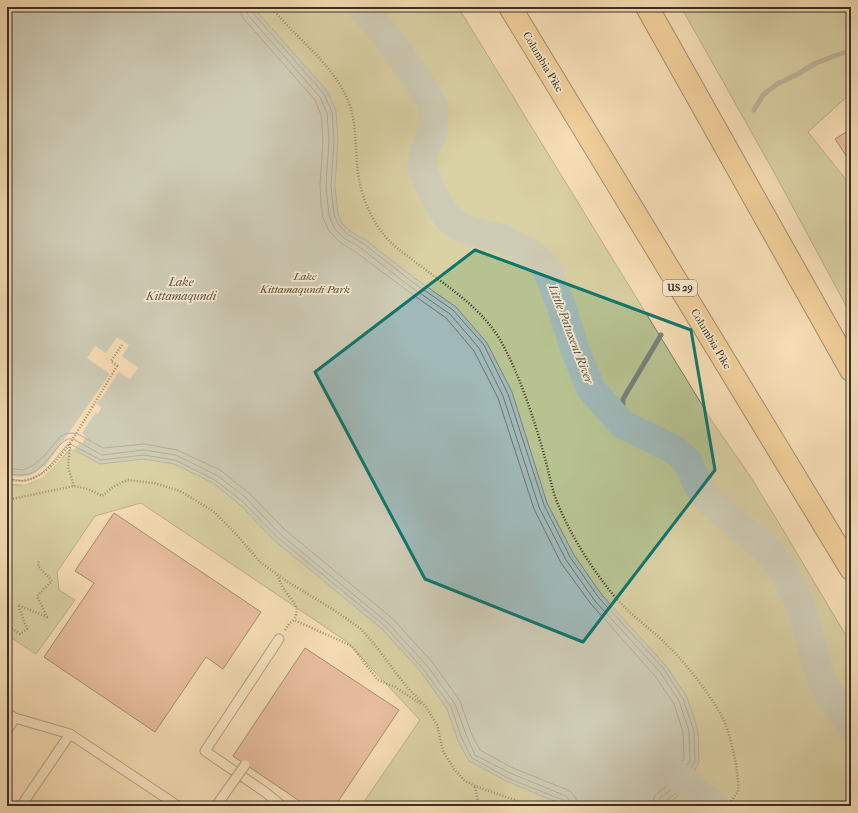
<svg xmlns="http://www.w3.org/2000/svg" width="858" height="813" viewBox="0 0 858 813" font-family="'IM FELL French Canon',serif">
<style>
.green{fill:#b7c291;stroke:#79795a}
.water{fill:#a0b9b8;stroke:#78827d}
.pier{fill:#f5ddb5}
.lines{fill:none;stroke-linecap:round;stroke-linejoin:round}
.shore{stroke:#6e746e;stroke-width:1}
.stream{stroke:#78827d;stroke-width:5}
.river{stroke:#a0b9b8;stroke-width:29}
.building{fill:#d79883;stroke:#3b3024}
.lane-casing{stroke:#6a5b48;stroke-width:11}
.highway-casing{stroke:#3b3024;stroke-width:24}
.path{stroke:#3b3024;stroke-width:2.5;stroke-dasharray:1 2;stroke-linecap:butt}
.lane{stroke:#f8e9cf;stroke-width:9}
.highway{stroke:#eabe7a;stroke-width:22}
.lane-bridge-casing{stroke:#6a5b48;stroke-width:11;stroke-linecap:butt}
.lane-bridge{stroke:#f8e9cf;stroke-width:9}
.marked{fill:none;stroke:#0f766e;stroke-width:3;stroke-linejoin:round}
.labels{text-anchor:middle;dominant-baseline:central;stroke-width:3.5;stroke-linejoin:round;paint-order:stroke}
.shield{fill:#f8e9cf;stroke:#746857;stroke-width:1}
.shield-label{font-size:10px;font-weight:bold;fill:#3b3024}
.street-label{font-size:11px;fill:#3b3024;stroke:#f8e9cf}
.park-label{font-size:11px;font-style:italic;fill:#544d3a;stroke:#f8e9cf}
.water-label{font-size:12px;font-style:italic;fill:#545249;stroke:#f8e9cf}
</style>
<rect width="100%" height="100%" fill="#f5ddb5"/>
<filter id="stains"><feTurbulence type="fractalNoise" baseFrequency=".005" numOctaves="4"/><feColorMatrix values="0 0 0 0 .2 0 0 0 0 .09 0 0 0 0 .02 0 0 0 .5 -.17"/></filter>
<radialGradient id="worn" r=".72"><stop offset=".6" stop-color="#630" stop-opacity="0"/><stop offset="1" stop-color="#630" stop-opacity=".3"/></radialGradient>
<!-- green -->
<path class="green" d="M7 7H458L712 421 750 476 782 528 851 644V806H361L420 720 346 641 141 503 95 516 57 572 59 590 75 600 36 654 7 635Z
M681 7H851V93L808 132 851 186V315L775 174Z"/>
<!-- water -->
<path class="water" d="M7 7H253L328 92 336 111 338 141 335 186 338 214 342 223 350 231 366 240 413 277 456 307 487 343 512 392 547 503 574 555 602 595 667 667 687 697 698 730 699 762 688 784 677 797 664 806H566L506 781 469 761 458 741 447 709 421 672 382 629 274 540 239 504 213 483 174 464 143 459 100 464 71 448C55 466 35 493 7 483Z"/>
<!-- pier -->
<path class="pier" d="M117 337 129 345 122 356 138 368 130 379 119 372 97 404 102 407 98 414 95 413 82 433 86 437 82 443 80 442 74 450 70 448 56 465 42 478 25 485 7 483V474L18 477 27 476 35 473 46 465 110 374 87 358 95 346 106 353Z"/>
<g class="lines">
<!-- shore -->
<path class="shore" d="M239 7 240 12 243 18 315 100 321 115 323 141 320 185 321 203 323 218 329 231 341 243 357 253 405 289 446 318 474 351 498 398 534 509 561 563 591 604 655 676 674 704 683 732 684 758 675 776 667 786 655 795 651 806
M245 7 248 15 320 97 327 113 329 141 326 186 329 216 334 228 344 238 361 248 408 285 450 314 479 348 503 396 539 507 566 560 595 601 660 672 679 701 689 731 690 760 680 779 671 790 660 798 657 806
M250 7 252 12 324 94 332 112 334 141 331 186 334 215 339 225 347 234 364 244 411 281 453 310 484 345 508 394 544 505 570 557 599 598 664 669 683 699 694 731 695 761 684 782 675 794 664 802 663 806
M7 468 23 470 34 465 45 455 60 437 65 434 72 433 78 434 103 448 144 444 177 450 220 470 249 493 284 529 393 619 433 663 460 701 472 735 480 750 513 768 570 791 576 798 577 806
M7 474C18 475 28 477 37 470 47 463 57 445 66 440 69 438 72 439 75 440L102 455 144 450 176 455 218 476 245 497 280 534 388 623 428 667 455 704 467 737 475 755 510 773 566 796 570 801 571 806
M7 479 25 481 40 475 53 462 67 445 70 444 101 460 144 455 175 460 215 480 242 501 277 537 385 626 424 670 451 707 462 739 472 758 508 778 563 800 566 803V806"/>
<!-- stream -->
<path class="stream" d="M754 110 763 95 777 84 798 74 816 63 851 50
M622 424 623 399 661 335"/>
<!-- river -->
<path class="river" d="M361 7 383 32 415 76 434 106 433 132 424 151 422 168 433 194 447 217 462 228 503 239 531 253 546 268 561 305 575 350 591 389 622 424 675 450 688 462 698 486 712 504 767 550 783 570 801 607 810 637 816 664 823 684 851 726
M657 759 714 806"/>
</g>
<!-- building -->
<path class="building" d="M851 129V163L835 139Z
M114 513 261 612 223 669 206 657 155 732 44 657 94 583 75 571Z
M305 648 399 710 335 806H307L233 756Z"/>
<g class="lines">
<!-- lane casing -->
<g class="lane-casing">
<path id="lane" d="M279 639 205 751 265 792 282 806
M7 713 15 718 70 734 178 806
M7 730 15 718
M21 806 70 734"/>
</g>
<!-- highway casing -->
<g class="highway-casing">
<path id="highway" d="M510 7 851 569
M647 7 851 370"/>
</g>
<!-- path -->
<path class="path" d="M271 7C297 40 336 65 350 106 356 124 355 143 357 162 358 184 365 207 377 225 387 242 402 252 418 264 449 288 484 309 503 345 520 377 533 416 543 451 548 468 551 486 557 502 570 534 589 564 610 591 625 610 644 624 662 640 684 661 712 695 725 723 730 736 733 750 736 764 737 773 739 783 738 792L727 806
M70 444 68 467 74 486
M7 478C17 483 30 481 39 475 60 463 75 435 87 416 97 399 107 383 117 366L111 361 122 345
M7 500 74 486 88 489 102 496 113 487 127 480 154 483 180 491 213 511 236 534 260 562 288 582 334 610 361 629 375 645 406 686 426 707 437 725 443 751 454 769 465 781 475 786 526 804
M277 575C280 581 282 587 286 592 293 603 301 606 294 620
M7 625 20 634 27 629 18 605 47 617 37 596 52 581 38 566 39 560
M285 630 289 624 294 620 352 646 367 666 378 680 395 687 421 704
M475 787 479 806
M505 806C514 804 523 803 532 806"/>
<!-- lane -->
<use href="#lane" class="lane"/>
<!-- highway -->
<use href="#highway" class="highway"/>
<!-- lane-bridge casing -->
<g class="lane-bridge-casing">
<path id="lane-bridge" d="M216 806 245 765"/>
</g>
<!-- lane-bridge -->
<use href="#lane-bridge" class="lane-bridge"/>
</g>
<!-- marked area -->
<path d="M0 0H858V813H0ZM475 250 691 330 715 470 583 642 425 579 315 372Z" fill="#f5ddb5" fill-opacity=".55" fill-rule="evenodd"/>
<path class="marked" d="M475 250 691 330 715 470 583 642 425 579 315 372Z"/>
<g class="labels">
<!-- shield labels -->
<rect class="shield" x="663" y="280" width="34" height="16" rx="3"/>
<g class="shield-label">
<text x="680" y="288">US 29</text>
</g>
<!-- street labels -->
<g class="street-label">
<text transform="translate(543 62) rotate(59)">Columbia Pike</text>
<text transform="translate(711 339) rotate(59)">Columbia Pike</text>
</g>
<!-- park labels -->
<g class="park-label">
<text x="305" y="276">Lake<tspan x="305" dy="13">Kittamaqundi Park</tspan></text>
</g>
<!-- water labels -->
<g class="water-label">
<text x="181" y="282">Lake<tspan x="181" dy="14">Kittamaqundi</tspan></text>
<text transform="translate(571 334) rotate(69)">Little Patuxent River</text>
</g>
</g>
<!-- margin -->
<rect width="858" height="813" fill="none" stroke="#f5ddb5" stroke-width="24"/>
<rect x="8" y="8" width="842" height="797" fill="none" stroke="#3b3024" stroke-width="2"/>
<rect x="12" y="12" width="834" height="789" fill="none" stroke="#3b3024"/>
<rect width="100%" height="100%" filter="url(#stains)"/>
<rect width="100%" height="100%" fill="url(#worn)"/>
</svg>
